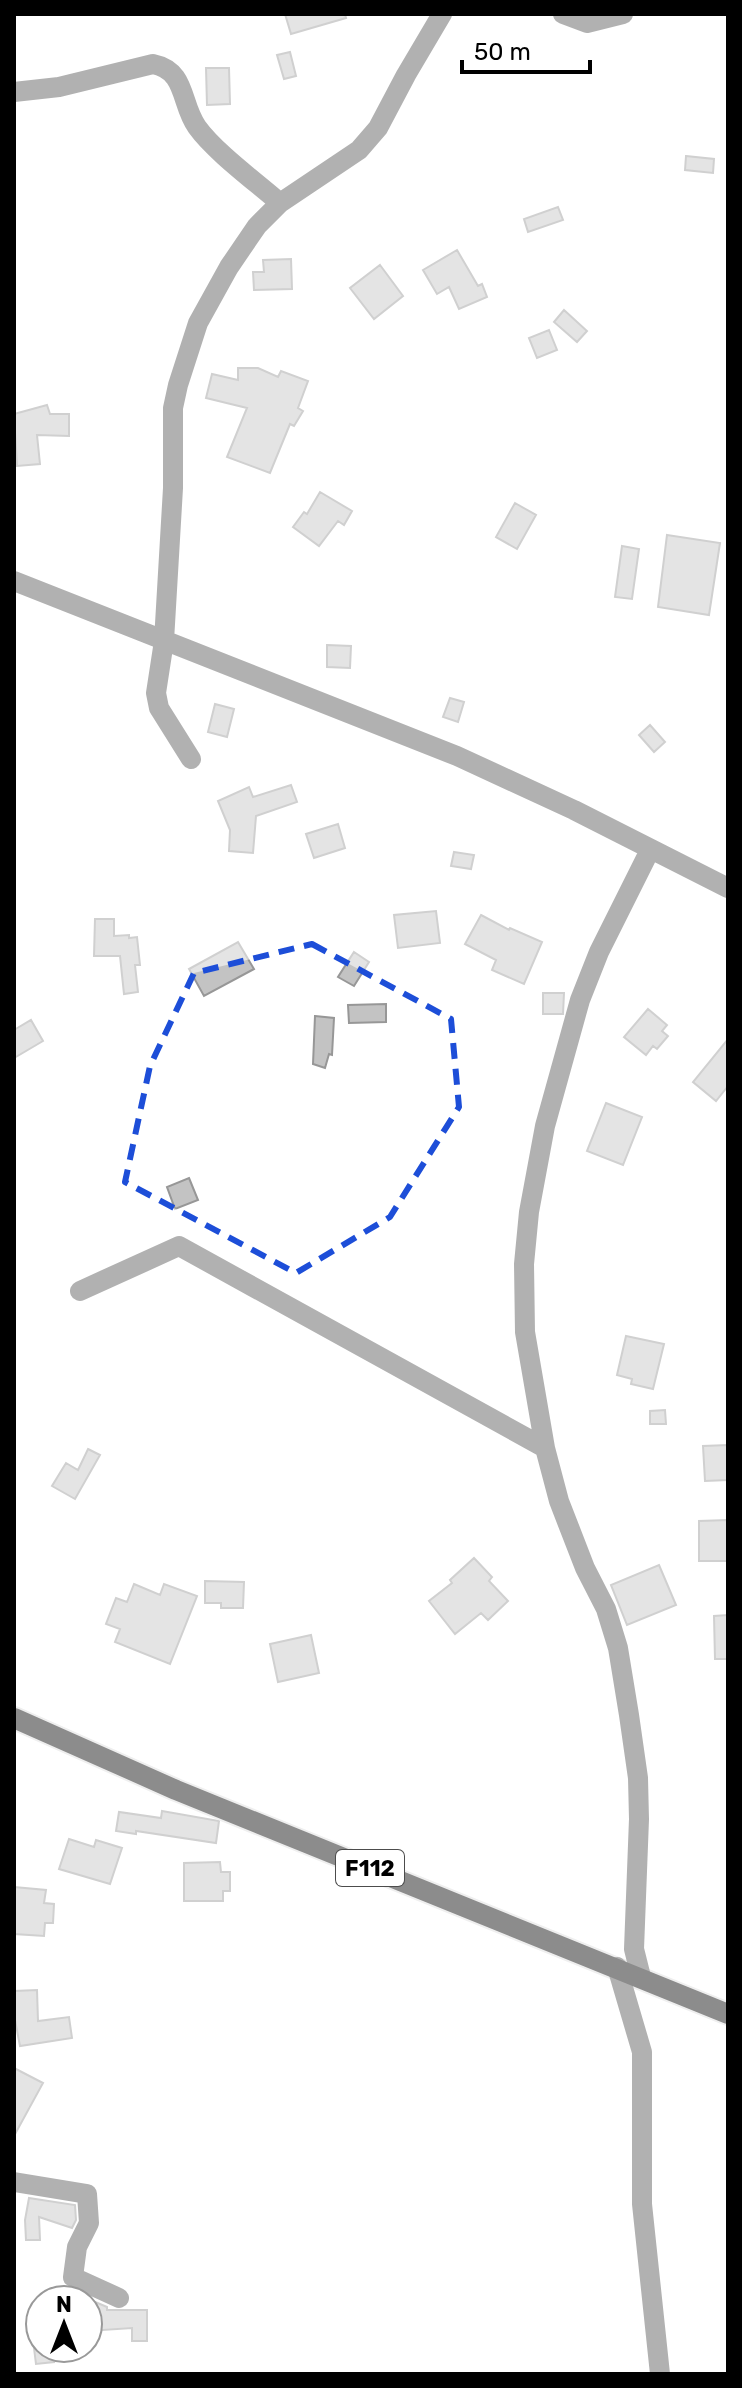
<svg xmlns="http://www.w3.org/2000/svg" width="742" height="2388" viewBox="0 0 742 2388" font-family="Rubik,sans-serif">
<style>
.building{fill:#c3c3c3;stroke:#979797;stroke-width:2}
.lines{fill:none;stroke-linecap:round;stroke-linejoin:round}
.major-casing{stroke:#dbdbdb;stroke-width:24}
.minor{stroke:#535353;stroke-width:20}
.major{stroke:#000;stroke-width:20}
.marked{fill:none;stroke:#1d4ed8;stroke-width:6;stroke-dasharray:16 10;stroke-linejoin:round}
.labels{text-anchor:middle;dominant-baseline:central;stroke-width:6;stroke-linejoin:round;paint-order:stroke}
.shield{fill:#fff;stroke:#4c4c4c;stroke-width:2}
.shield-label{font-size:22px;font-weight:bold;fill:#000}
</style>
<rect width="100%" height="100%" fill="#fff"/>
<!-- building -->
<path class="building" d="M285 14H345L346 18 291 34Z
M290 52 296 76 284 79 277 55Z
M206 68H229L230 104 207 105Z
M686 156 714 159 713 173 685 170Z
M558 207 563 220 528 232 524 219Z
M457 250 478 286 482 284 487 297 459 309 449 287 437 294 423 270Z
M291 259 292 289 254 290 253 272H264L263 260Z
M380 265 403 296 374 319 350 288Z
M564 310 587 331 577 342 554 322Z
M549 330 557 350 537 358 529 338Z
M238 368H258L278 377 281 371 308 381 298 408 303 411 294 426 290 424 270 473 227 457 247 408 206 398 212 374 238 380Z
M47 405 50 414H69V436L37 435 40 464 17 466 14 414Z
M320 492 352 511 344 525 338 521 319 546 293 527 304 512 307 514Z
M515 503 536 515 517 549 496 537Z
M667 535 720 543 709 615 658 607Z
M622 546 639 549 632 599 615 597Z
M327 645 351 646 350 668 327 667Z
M450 698 464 702 458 722 443 717Z
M215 704 234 709 227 737 208 732Z
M650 725 665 742 654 752 639 735Z
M291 785 297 802 256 816 253 853 229 851 230 830 218 801 249 787 253 797Z
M338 824 345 848 314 858 306 834Z
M454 852 474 855 471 869 451 866Z
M436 911 440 943 398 948 394 915Z
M481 915 509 930 510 928 542 942 524 984 492 970 496 960 465 944Z
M95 919H114V936L129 935V938L137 937 140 965H135L138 992 124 994 120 956H94Z
M238 942 254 969 204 996 189 969Z
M354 952 369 962 354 986 338 977Z
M543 993H564L563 1014H543Z
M386 1004V1022L349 1023 348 1005Z
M648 1009 667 1025 662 1031 668 1036 657 1049 653 1046 646 1055 624 1037Z
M315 1016 334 1018 332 1055 329 1054 325 1068 313 1064Z
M31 1020 43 1041 14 1058V1030Z
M728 1039V1086L716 1101 693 1082Z
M606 1103 642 1117 623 1165 587 1151Z
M189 1178 198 1200 175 1209 167 1187Z
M626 1336 664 1344 653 1389 631 1384 632 1379 617 1375Z
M665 1410 666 1424H650V1411Z
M728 1445V1480L705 1481 703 1446Z
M88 1449 100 1455 75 1499 52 1486 66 1463 78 1470Z
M728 1520V1561H699V1521Z
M474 1558 492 1577 489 1581 508 1601 488 1620 481 1613 455 1634 429 1601 452 1583 450 1580Z
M659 1565 676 1605 627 1625 611 1585Z
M205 1581 244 1582 243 1608H221V1603H205Z
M134 1584 160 1595 164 1584 197 1596 170 1664 115 1642 120 1629 106 1624 116 1598 127 1602Z
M728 1615V1659H715L714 1616Z
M311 1635 319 1673 278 1682 270 1644Z
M162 1811 219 1821 216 1843 136 1831V1834L116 1831 119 1812 161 1818Z
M69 1839 94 1847 96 1840 122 1848 110 1884 59 1869Z
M220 1862 221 1872H230V1891H223V1901H184V1863Z
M14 1887 46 1890 44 1903 54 1904 53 1923H45L44 1936 14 1934Z
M37 1990 38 2021 69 2017 72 2038 20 2046 14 2015V1991Z
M14 2068 43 2083 14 2136Z
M29 2198 75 2205 76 2220 72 2228 39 2217 40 2240H26L25 2220Z
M88 2301H93L107 2307V2310H147V2341H132V2328L88 2331Z
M34 2348H52L54 2362 36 2364Z"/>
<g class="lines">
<!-- major casing -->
<g class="major-casing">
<path id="major" d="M14 1718 176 1790 728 2014"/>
</g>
<!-- minor -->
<path class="minor" d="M563 14 587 23 623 14
M14 92 59 87 153 64C187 71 180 103 197 127 215 152 256 182 280 203
M14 581 457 756 574 810 728 888
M191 759 159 708 156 693 164 641 173 488V408L178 385 198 323 229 267 257 226 280 203 359 150 378 128 406 75 442 14
M80 1291 179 1246 545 1448
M617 1967 642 2052V2204L660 2374
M641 1977 634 1949 639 1819 638 1778 629 1715 618 1648 606 1609 585 1568 559 1501 545 1448 525 1332 524 1264 529 1212 545 1126 580 1000 599 952 650 850
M14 2182 87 2194 89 2223 77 2247 73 2277 119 2298"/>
<!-- major -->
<use href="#major" class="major"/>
</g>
<!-- marked area -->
<path d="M0 0H742V2388H0ZM312 944 451 1019 459 1107 390 1217 296 1273 125 1182 150 1066 194 973Z" fill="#fff" fill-opacity=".55" fill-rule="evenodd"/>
<path class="marked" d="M312 944 451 1019 459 1107 390 1217 296 1273 125 1182 150 1066 194 973Z"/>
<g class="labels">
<!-- shield labels -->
<rect class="shield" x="336" y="1850" width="68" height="36" rx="6"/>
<g class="shield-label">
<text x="370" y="1868">F112</text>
</g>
</g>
<!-- border -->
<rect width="742" height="2388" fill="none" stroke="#000000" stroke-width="32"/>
<!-- north arrow -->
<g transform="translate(64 2324)"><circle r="38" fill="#ffffff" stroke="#999999" stroke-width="2"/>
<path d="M0-6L14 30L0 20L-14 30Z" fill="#000000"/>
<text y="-12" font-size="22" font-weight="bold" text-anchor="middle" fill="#000000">N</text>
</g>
<!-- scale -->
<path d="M462 60v12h128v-12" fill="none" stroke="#000000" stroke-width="4"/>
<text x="474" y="60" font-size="24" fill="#000000" stroke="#ffffff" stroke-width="6" paint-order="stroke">50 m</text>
</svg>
